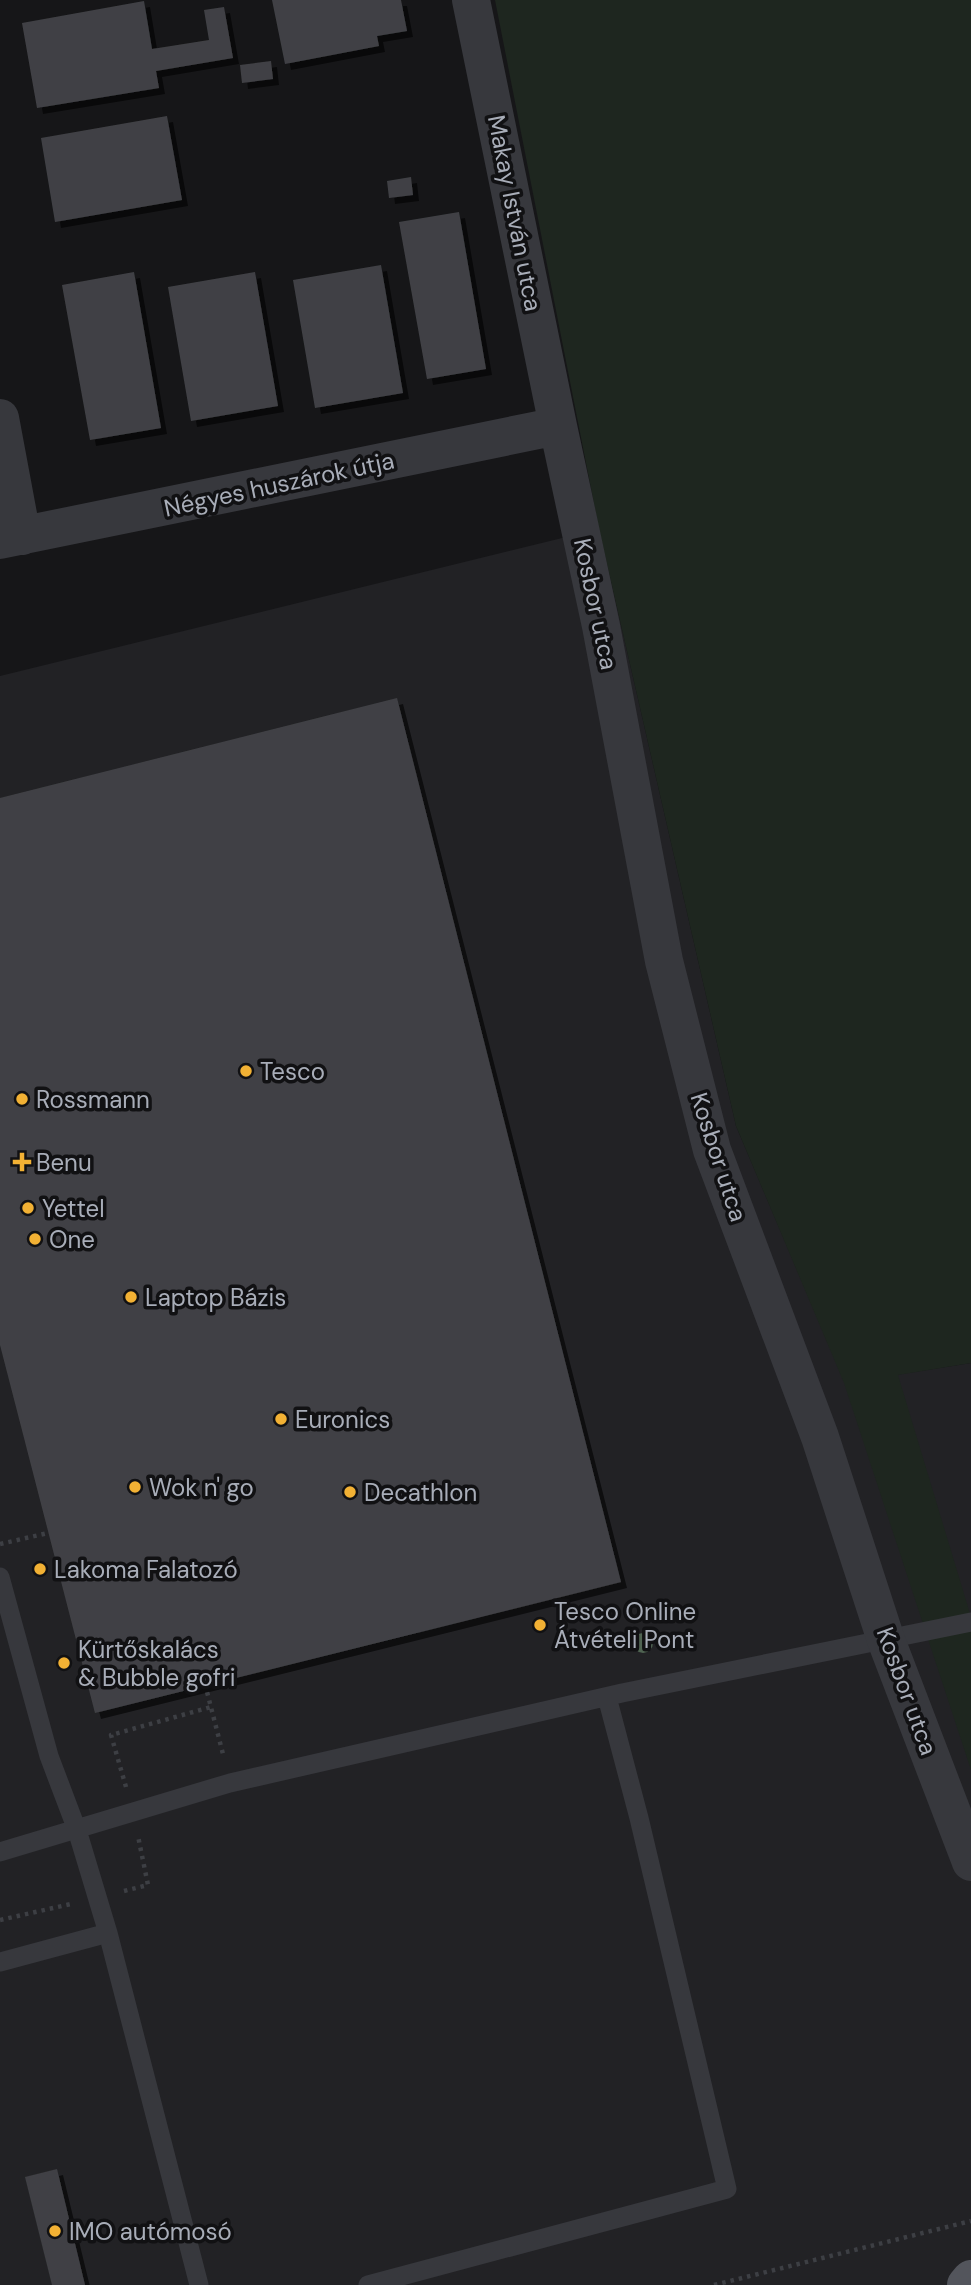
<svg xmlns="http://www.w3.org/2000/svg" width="971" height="2285" viewBox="0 0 971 2285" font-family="'DM Sans',sans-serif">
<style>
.built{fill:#222225}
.green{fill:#1e261f}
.building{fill:#404145;filter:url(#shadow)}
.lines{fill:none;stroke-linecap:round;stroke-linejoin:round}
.path{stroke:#3d3f44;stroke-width:4.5;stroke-dasharray:3.5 5;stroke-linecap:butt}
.service{stroke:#37383d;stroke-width:19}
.minor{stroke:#37383d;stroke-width:38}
.primary{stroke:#53555c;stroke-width:38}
.tree{fill:#506452}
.poi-dot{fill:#f2b134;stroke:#111113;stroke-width:2.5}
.labels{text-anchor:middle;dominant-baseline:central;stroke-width:7;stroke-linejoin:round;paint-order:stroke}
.street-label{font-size:24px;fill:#a8adb8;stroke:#111113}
.poi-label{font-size:24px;fill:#a8adb8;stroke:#111113;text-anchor:start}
</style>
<defs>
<filter id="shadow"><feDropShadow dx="6" dy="6" stdDeviation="0" flood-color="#0009"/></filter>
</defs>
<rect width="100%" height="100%" fill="#161618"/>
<!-- built -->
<path class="built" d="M599 529 736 1126 845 1383 971 1363V2285H0V676Z"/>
<!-- green -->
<path class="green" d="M495 0H971V1363L898 1375 971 1617V1770L844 1383 736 1126 599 529Z"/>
<!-- building -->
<path class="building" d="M272 0H401L407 31 377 36 379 46 285 64Z
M144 1 152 49 209 40 204 10 224 7 233 58 156 71 159 88 37 108 22 23Z
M271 61 273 79 242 83 240 65Z
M167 116 182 200 55 222 41 138Z
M411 177 413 195 389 198 387 181Z
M459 212 486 369 427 379 399 222Z
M381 265 403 393 315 408 293 280Z
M134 272 161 428 90 440 62 285Z
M255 272 278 406 191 421 168 287Z
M397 698 621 1582 95 1713 0 1345V798Z
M57 2169 85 2285H52L25 2177Z"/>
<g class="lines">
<!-- path -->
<path class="path" d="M0 1544 48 1533
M205 1684 224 1758
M126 1787 111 1735 211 1707
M124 1891 148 1885 138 1836
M0 1920 71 1904
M714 2285 971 2221"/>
<!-- service -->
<path class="service" d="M0 1577 49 1756 77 1830 108 1933 199 2285
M0 1852 230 1783 622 1693 971 1622
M0 1962 108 1933
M368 2285 727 2189 639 1818 607 1697"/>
<!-- minor -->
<path class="minor" d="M471 0 558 426 601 626 664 961 712 1150 820 1437 886 1640 971 1862
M0 418 22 536
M0 540 558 426"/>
<!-- primary -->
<path class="primary" d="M966 2285 971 2279"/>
</g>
<!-- trees -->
<circle class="tree" cx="643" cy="1643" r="10"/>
<!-- markers -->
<g class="poi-dot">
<circle cx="246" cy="1071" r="7"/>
<circle cx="22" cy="1099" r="7"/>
<path d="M18.5 1151.5h7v7h7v7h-7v7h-7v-7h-7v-7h7z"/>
<circle cx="28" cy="1208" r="7"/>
<circle cx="35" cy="1239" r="7"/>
<circle cx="131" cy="1297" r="7"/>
<circle cx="281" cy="1419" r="7"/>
<circle cx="135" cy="1487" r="7"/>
<circle cx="350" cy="1492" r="7"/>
<circle cx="40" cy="1569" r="7"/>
<circle cx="540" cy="1625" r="7"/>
<circle cx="64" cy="1663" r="7"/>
<circle cx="55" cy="2231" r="7"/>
</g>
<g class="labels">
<!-- street labels -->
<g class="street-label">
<text transform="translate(515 213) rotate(79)">Makay István utca</text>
<text transform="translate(279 484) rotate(-12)">Négyes huszárok útja</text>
<text transform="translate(596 604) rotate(78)">Kosbor utca</text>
<text transform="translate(719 1157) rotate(72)">Kosbor utca</text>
<text transform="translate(907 1691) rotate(70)">Kosbor utca</text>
</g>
<!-- poi labels -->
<g class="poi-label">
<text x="260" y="1071">Tesco</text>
<text x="36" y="1099">Rossmann</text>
<text x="36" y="1162">Benu</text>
<text x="42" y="1208">Yettel</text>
<text x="49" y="1239">One</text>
<text x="145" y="1297">Laptop Bázis</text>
<text x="295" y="1419">Euronics</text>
<text x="149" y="1487">Wok n' go</text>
<text x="364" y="1492">Decathlon</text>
<text x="54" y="1569">Lakoma Falatozó</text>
<text x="554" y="1611">Tesco Online<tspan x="554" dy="28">Átvételi Pont</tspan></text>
<text x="78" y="1649">Kürtőskalács<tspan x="78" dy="28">&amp; Bubble gofri</tspan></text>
<text x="69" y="2231">IMO autómosó</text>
</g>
</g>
</svg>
